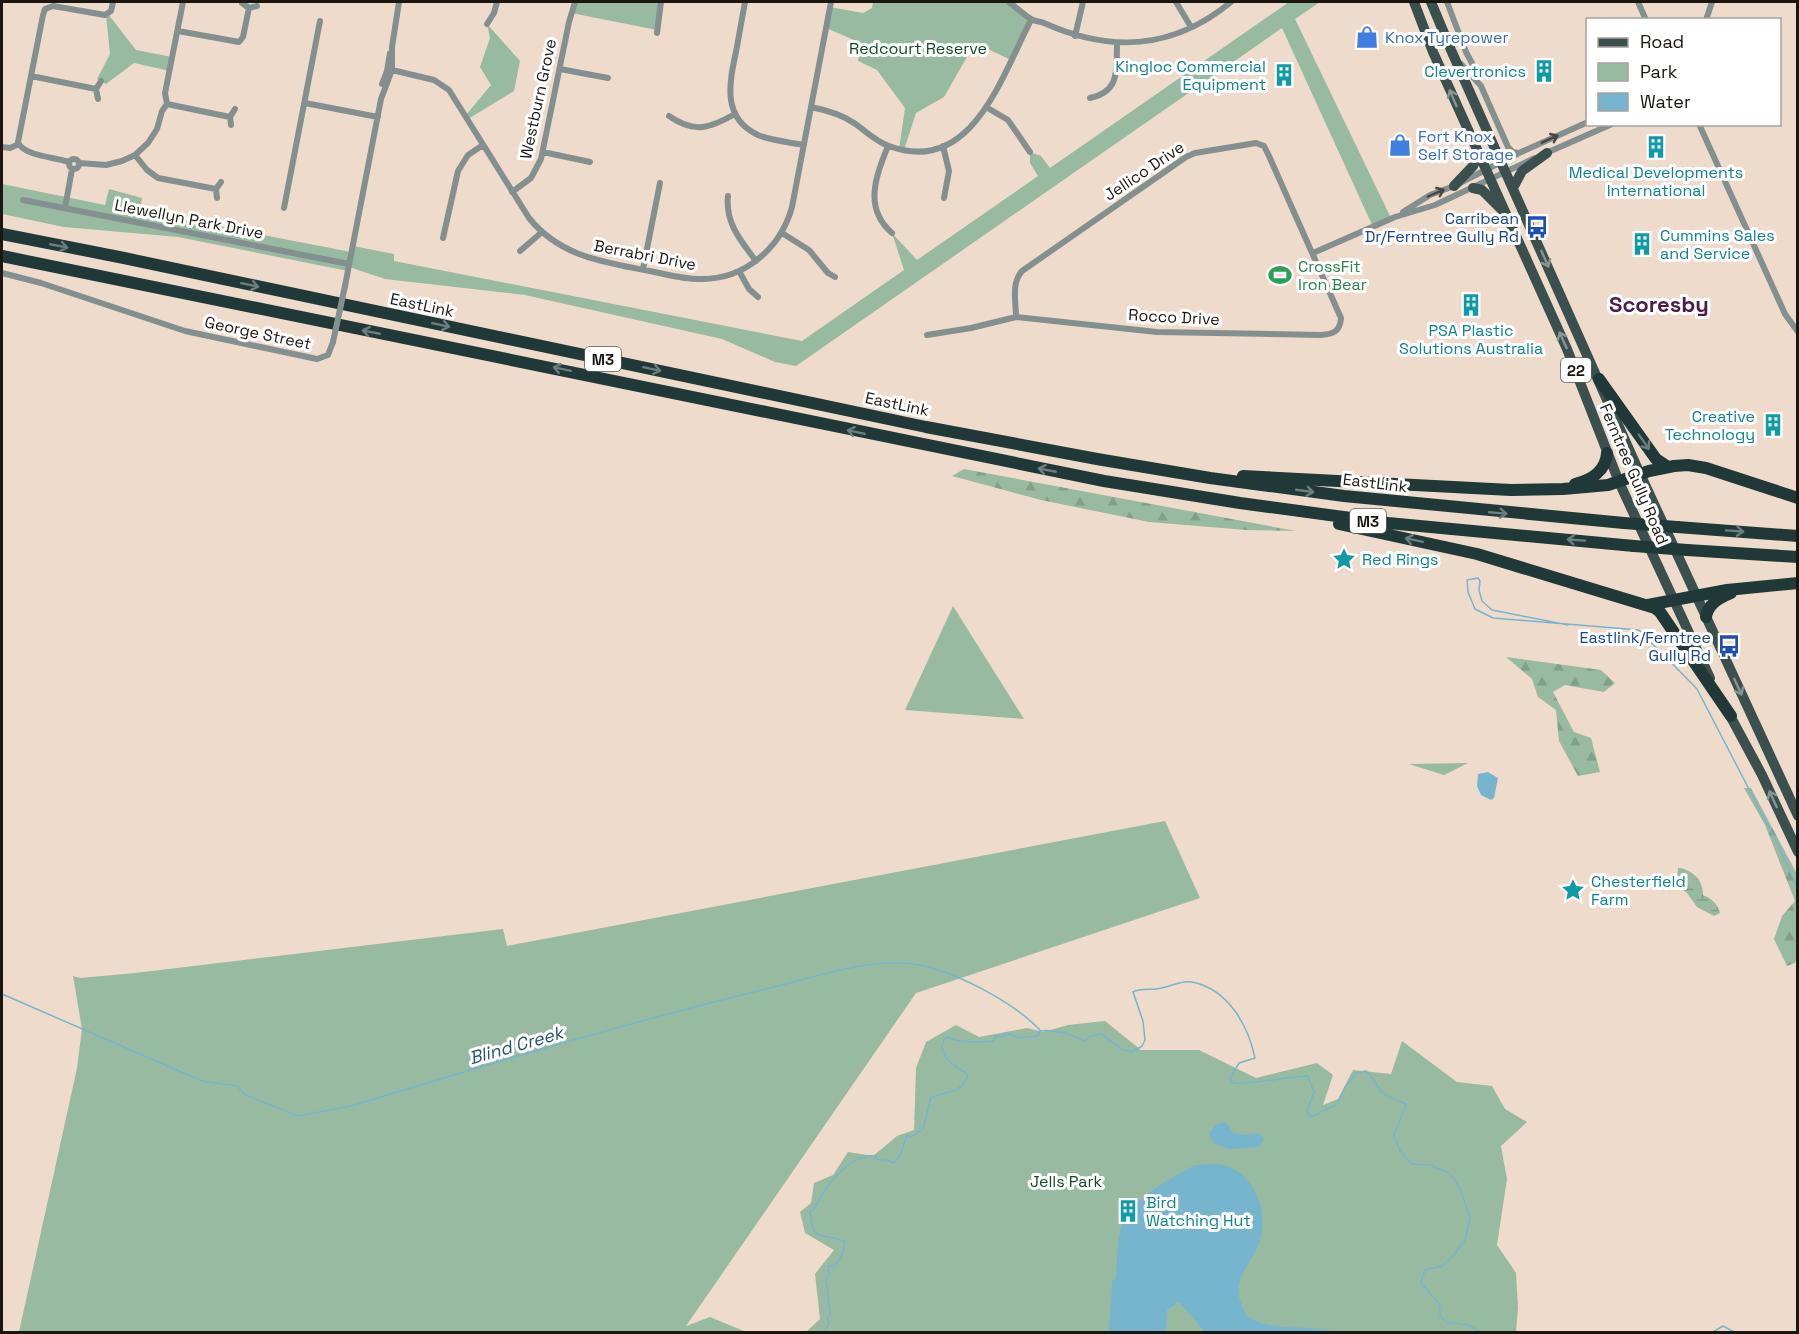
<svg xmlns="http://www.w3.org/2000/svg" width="1799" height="1334" viewBox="0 0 1799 1334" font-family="'Space Grotesk',sans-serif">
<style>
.green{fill:#98baa0}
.forest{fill:url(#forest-firs)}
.wetland{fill:url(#wetland-marsh)}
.water{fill:#77b5ce}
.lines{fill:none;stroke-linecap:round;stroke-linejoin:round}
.stream{stroke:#77b5ce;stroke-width:1.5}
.street{stroke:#848f8f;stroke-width:6}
.primary{stroke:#3a4f4e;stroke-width:10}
.highway{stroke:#203938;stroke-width:12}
.street-bridge{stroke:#848f8f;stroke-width:6}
.highway-bridge{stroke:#203938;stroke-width:12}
.oneway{stroke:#899595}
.oneway2{stroke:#464643}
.oneway3{stroke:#6e7e7e}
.labels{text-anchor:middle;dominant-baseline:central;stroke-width:6;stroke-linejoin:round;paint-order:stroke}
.shield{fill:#fff;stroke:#605c58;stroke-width:1.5}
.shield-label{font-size:15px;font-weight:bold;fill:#1c1610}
.shop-label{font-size:16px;fill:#366cbe;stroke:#fff;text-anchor:start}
.park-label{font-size:16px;fill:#114927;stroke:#fff}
.culture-label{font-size:16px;fill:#0d838f;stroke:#fff;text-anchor:start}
.street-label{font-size:16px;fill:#1c1610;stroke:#fff}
.transit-label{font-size:16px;fill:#164399;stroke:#fff;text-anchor:end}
.leisure-label{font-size:16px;fill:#27864d;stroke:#fff;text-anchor:start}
.water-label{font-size:18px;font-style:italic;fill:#235668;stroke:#fff}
.district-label{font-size:22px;font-weight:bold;fill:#4f1b49;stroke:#fff}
</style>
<defs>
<pattern id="forest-firs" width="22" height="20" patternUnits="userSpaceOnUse" patternTransform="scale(1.5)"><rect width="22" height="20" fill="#98baa0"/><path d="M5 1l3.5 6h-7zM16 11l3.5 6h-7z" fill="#829f89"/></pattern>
<pattern id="wetland-marsh" width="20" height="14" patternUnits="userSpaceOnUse" patternTransform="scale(1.5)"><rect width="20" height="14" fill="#98baa0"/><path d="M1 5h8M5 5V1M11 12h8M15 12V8" fill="none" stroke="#829f89"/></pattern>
</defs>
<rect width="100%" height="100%" fill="#efdbcb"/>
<!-- green -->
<path class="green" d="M575 2H661L657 30 571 13Z
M873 2 976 3 1009 2 1029 18 1011 60 975 43 944 97 916 113 904 150 899 149 905 108 877 70 858 61 861 43 826 28 830 7 863 13 872 8Z
M1289 2H1320L1295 19 1391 218 1373 227 1282 28 796 366 775 362 722 339 525 295 385 279 349 267 348 271 178 237 64 227 2 214V184L105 205 109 189 142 198 140 211 351 252 353 246 394 254V261L802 341 904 270 892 233 917 260 1038 176 1030 163V152L1041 156 1050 168Z
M108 14 136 50 172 57 170 71 134 63 106 84 97 79 110 54 106 15Z
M487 24 520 61 514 91 468 119 466 115 491 85 480 67 490 38Z
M953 606 1024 719 905 710Z
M1468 763 1444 775 1409 764Z
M1165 821 1200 898 916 993 686 1326 710 1317 746 1332H19L77 1068 82 1029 73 976 80 978 135 973 503 929 507 946Z
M1105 1021 1141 1050H1199L1256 1078 1317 1063 1333 1075 1323 1105 1338 1099 1353 1070 1391 1074 1402 1041 1457 1082 1492 1086 1505 1109 1527 1122 1501 1146 1507 1179 1497 1245 1516 1273 1518 1308 1516 1332H806L820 1319 815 1274 834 1250 805 1233 800 1212 811 1203 814 1183 833 1175 848 1152 873 1156 897 1136 914 1130 916 1068 926 1042 956 1025 979 1037 1027 1028 1043 1032 1068 1025Z"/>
<!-- forest -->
<path class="forest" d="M964 469 1296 531 1246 530 1149 522 1041 500 952 476Z
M1506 657 1601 670 1615 683 1604 692 1565 685 1553 692 1574 732 1591 738 1600 772 1578 776 1559 741 1556 710 1538 697 1532 679Z
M1744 788H1751L1797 874V957L1795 963 1787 966 1774 939 1782 916 1795 901 1765 825Z"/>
<!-- wetland -->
<path class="wetland" d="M1678 868C1692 869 1704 881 1703 895 1712 899 1717 903 1720 913L1714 916 1697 907 1687 893 1677 885Z"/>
<!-- water -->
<path class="water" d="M1488 772 1498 778 1494 798 1491 800 1481 795 1477 786 1478 774Z
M1224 1122 1227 1124 1233 1133 1246 1135 1259 1133 1264 1139 1259 1147 1229 1149 1213 1143 1209 1133 1216 1125Z
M1195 1165C1204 1165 1215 1163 1223 1165 1254 1172 1269 1212 1260 1240 1254 1262 1231 1278 1241 1303 1242 1307 1244 1313 1247 1316 1272 1334 1308 1323 1336 1332H1205L1179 1302 1167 1310 1166 1332H1109L1112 1282 1116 1277C1117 1263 1117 1238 1122 1226 1136 1196 1167 1180 1195 1165Z"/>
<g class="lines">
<!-- stream -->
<path class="stream" d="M1568 625 1492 610 1482 601 1479 590 1480 581 1478 578 1467 580 1468 592 1475 609 1493 618 1639 630 1697 689 1779 847 1798 889
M2 994 202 1081 237 1086 246 1095 298 1116 351 1106C489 1064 626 1023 766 989 809 979 870 957 913 964 953 970 1012 1001 1040 1030
M821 1332 825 1331 829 1323 827 1319 830 1313 826 1280 829 1274 828 1266H834C841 1258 846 1252 844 1241 820 1232 813 1244 810 1212L815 1208C824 1187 850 1153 875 1156L879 1160H888L894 1163 901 1154 907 1135 911 1137 923 1129 931 1098C948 1089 960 1096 968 1075 955 1065 933 1055 946 1037 959 1042 978 1043 993 1041L997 1036 1002 1037 1006 1033 1019 1038 1038 1036 1040 1031C1056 1029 1070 1034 1084 1041L1090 1036 1101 1034 1122 1049 1132 1052 1142 1046 1145 1040 1143 1021 1133 992C1140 988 1148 990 1156 989 1169 988 1179 980 1192 982 1228 989 1248 1025 1255 1058L1239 1063 1230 1078 1233 1083C1259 1084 1283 1077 1308 1076L1314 1092 1307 1112 1311 1117 1337 1104 1345 1087 1356 1073 1366 1071C1374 1077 1375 1084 1381 1091 1387 1098 1398 1100 1406 1104L1394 1136 1400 1151 1412 1164 1430 1165 1449 1173 1459 1186 1470 1218 1465 1240 1454 1255 1442 1266 1425 1270 1421 1283 1440 1305V1317L1446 1322 1468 1325 1481 1332
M1713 1332 1723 1326 1734 1332"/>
<!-- street -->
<path class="street" d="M745 2C742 18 739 35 736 52 729 84 722 118 758 135 772 141 789 142 804 145
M1009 2C1016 7 1024 15 1031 19 1035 22 1040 21 1044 23 1111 53 1173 50 1231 2
M1176 2 1191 27
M1447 2 1466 52 1474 67 1476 80
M1638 2 1646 20
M242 3 249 8 257 6
M1706 20 1712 2
M487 24 494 13 497 2
M178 31 239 42 243 37 249 8
M657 33 661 2
M1075 36 1083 2
M1461 64 1481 86 1508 147 1513 152 1518 153
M560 69 608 78
M387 71 392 70 434 80 449 90 529 218C558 254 597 261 639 269 660 272 681 280 702 279 746 279 781 247 792 207L831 2
M31 76 96 89
M382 84 387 71 390 53
M1090 98C1121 91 1116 69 1117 44
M98 99 96 89 101 81
M305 103 378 117
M167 104 230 117
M811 107C826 110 841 114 854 123 866 131 875 141 889 146 972 177 1002 75 1031 20
M986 107 1008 120 1030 152
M669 116C695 134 710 128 735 114
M1699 124 1785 314 1798 332
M231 125 230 117 235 109
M888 146C876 176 863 208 892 233
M943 146 949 171 944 198
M2 147 10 148 19 144
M543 152 590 162
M1544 154 1612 124
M135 155 147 170 158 178 216 189
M69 164a5 5 0 1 1 10 0a5 5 0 1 1-10 0Z
M69 162C55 157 23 156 18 142L43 15 45 9 53 6 105 15 111 11 113 2
M79 163 106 165 122 161 135 155 148 143 157 129 162 111 167 104 165 93 183 2
M512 192 531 178 541 159 569 22 575 2
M728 196C725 223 741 241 756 261
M217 198 216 189 221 182
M23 200 349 264
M65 208 72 169
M284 208 320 21
M1403 212 1430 195 1454 186 1519 153 1588 122
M782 233 809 250 828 273 835 277
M443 238 458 171 468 155 483 145
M520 251 542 232
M1313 253 1395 217 1435 205 1535 158
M643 269 660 183
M739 271 749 289 758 297
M2 273 41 283 185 331 317 359 328 355 333 342
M345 286 381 99 392 70V47L399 2
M927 335 971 328 1016 317 1157 332 1321 335C1333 334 1340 332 1341 318L1269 156 1264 146 1256 143 1195 153 1186 157 1022 271C1011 284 1016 301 1016 317"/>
<!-- primary -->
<path class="primary" d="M1414 2 1433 52 1567 349 1619 482 1710 678
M1431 2 1451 50 1636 465 1798 816
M1454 186 1473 166 1479 154
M1473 188 1482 190 1503 211
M1513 188 1522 171 1547 153
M1727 710 1762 775 1798 852"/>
<!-- highway -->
<path class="highway" d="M2 234 124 258 926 427 1097 459 1210 478 1344 496 1624 523
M2 256 1104 481 1240 503 1388 523 1634 546
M1599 379 1656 459 1668 467
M1243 476 1511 490 1563 489 1608 485 1649 471 1674 466 1688 465 1706 468 1798 498
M1575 484C1591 480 1606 471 1607 453
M1339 524 1477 554 1655 608 1660 612 1731 716
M1677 527 1798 536
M1687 550 1798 557
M1648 605 1727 590 1798 583
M1706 617C1708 604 1719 598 1731 593"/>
<!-- street-bridge -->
<path class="street-bridge" d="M333 342 345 286"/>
<!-- highway-bridge -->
<path class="highway-bridge" d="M1624 523 1677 527
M1634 546 1687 550"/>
</g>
<!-- one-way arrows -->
<defs><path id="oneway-shaft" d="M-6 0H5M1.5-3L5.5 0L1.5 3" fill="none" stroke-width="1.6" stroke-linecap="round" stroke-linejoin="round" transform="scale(1.5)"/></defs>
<g class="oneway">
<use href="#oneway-shaft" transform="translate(1453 98) rotate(-113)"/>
<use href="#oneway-shaft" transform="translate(1545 259) rotate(66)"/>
<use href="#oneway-shaft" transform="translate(1563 340) rotate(-114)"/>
<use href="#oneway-shaft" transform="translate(1738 687) rotate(65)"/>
<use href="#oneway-shaft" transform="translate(1773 799) rotate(-115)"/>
</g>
<g class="oneway2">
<use href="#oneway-shaft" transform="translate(1550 139) rotate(-24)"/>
<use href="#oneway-shaft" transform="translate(1436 193) rotate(-23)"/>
</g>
<g class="oneway3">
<use href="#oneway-shaft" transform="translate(59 246) rotate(11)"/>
<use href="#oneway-shaft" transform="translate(250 285) rotate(12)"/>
<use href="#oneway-shaft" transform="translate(441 325) rotate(12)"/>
<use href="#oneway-shaft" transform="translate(371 332) rotate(-169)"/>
<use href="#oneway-shaft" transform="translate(562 369) rotate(-168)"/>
<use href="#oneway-shaft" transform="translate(652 369) rotate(12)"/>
<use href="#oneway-shaft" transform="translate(856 432) rotate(-168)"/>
<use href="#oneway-shaft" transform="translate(1644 442) rotate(55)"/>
<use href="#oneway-shaft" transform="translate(1047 470) rotate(-169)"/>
<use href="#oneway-shaft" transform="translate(1305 491) rotate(8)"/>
<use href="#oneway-shaft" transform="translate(1498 513) rotate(5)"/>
<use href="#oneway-shaft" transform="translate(1735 531) rotate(4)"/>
<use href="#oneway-shaft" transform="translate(1414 540) rotate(-168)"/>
<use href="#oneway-shaft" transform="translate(1576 540) rotate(-176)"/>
</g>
<!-- icons -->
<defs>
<g id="shop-bare" transform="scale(1.8)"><path d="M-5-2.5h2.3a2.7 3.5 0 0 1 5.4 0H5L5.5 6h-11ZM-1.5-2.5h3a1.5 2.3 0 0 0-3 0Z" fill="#3f7fe0" stroke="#fff" stroke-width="2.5" paint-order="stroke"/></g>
<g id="building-bare" transform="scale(1.8)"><path d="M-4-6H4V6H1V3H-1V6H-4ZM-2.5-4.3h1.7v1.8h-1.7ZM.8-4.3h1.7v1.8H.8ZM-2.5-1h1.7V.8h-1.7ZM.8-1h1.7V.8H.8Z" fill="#0f9aa8" stroke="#fff" stroke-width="2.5" paint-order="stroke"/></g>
<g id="bus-bare" transform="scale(1.8)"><path d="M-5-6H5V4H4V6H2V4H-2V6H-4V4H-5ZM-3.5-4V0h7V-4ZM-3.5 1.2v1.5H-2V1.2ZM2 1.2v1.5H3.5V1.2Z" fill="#1a4fb4" stroke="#fff" stroke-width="2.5" paint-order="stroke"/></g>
<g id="stadium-bare" transform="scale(1.8)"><path d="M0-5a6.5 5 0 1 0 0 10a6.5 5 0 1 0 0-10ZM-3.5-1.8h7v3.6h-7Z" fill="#2e9e5b" stroke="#fff" stroke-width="2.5" paint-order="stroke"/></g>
<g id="sight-bare" transform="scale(1.8)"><path d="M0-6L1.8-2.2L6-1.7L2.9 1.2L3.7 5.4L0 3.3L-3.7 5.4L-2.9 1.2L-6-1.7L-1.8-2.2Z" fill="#0f9aa8" stroke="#fff" stroke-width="2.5" paint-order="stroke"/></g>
</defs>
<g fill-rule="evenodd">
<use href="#shop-bare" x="1367" y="37"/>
<use href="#building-bare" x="1544" y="71"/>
<use href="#building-bare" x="1284" y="75"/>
<use href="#shop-bare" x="1400" y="145"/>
<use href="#building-bare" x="1656" y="147"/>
<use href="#bus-bare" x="1537" y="227"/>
<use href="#building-bare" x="1642" y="244"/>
<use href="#stadium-bare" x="1280" y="275"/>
<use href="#building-bare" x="1471" y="305"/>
<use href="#building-bare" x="1773" y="425"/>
<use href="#sight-bare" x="1344" y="559"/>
<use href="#bus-bare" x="1729" y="646"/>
<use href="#sight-bare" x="1573" y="890"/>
<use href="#building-bare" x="1128" y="1211"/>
</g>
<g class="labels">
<!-- shield labels -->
<g class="shield">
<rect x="585" y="347" width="36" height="24" rx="4.5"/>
<rect x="1561" y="358" width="30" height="24" rx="4.5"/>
<rect x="1350" y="509" width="36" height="24" rx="4.5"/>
</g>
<g class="shield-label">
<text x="603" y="359">M3</text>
<text x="1576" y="370">22</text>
<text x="1368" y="521">M3</text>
</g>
<!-- shop labels -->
<g class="shop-label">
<text x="1385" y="37">Knox Tyrepower</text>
<text x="1418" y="136">Fort Knox<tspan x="1418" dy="18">Self Storage</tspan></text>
</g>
<!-- park labels -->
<g class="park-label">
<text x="918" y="48">Redcourt Reserve</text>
<text x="1066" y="1181">Jells Park</text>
</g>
<!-- culture labels -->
<g class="culture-label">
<text x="1266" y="66" text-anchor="end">Kingloc Commercial<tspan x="1266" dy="18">Equipment</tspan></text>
<text x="1526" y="71" text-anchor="end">Clevertronics</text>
<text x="1656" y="172" text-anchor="middle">Medical Developments<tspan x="1656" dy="18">International</tspan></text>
<text x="1660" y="235">Cummins Sales<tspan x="1660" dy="18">and Service</tspan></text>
<text x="1471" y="330" text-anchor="middle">PSA Plastic<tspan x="1471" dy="18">Solutions Australia</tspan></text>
<text x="1755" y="416" text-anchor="end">Creative<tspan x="1755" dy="18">Technology</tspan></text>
<text x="1362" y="559">Red Rings</text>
<text x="1591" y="881">Chesterfield<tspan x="1591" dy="18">Farm</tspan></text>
<text x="1146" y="1202">Bird<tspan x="1146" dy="18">Watching Hut</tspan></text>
</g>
<!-- street labels -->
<g class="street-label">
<text transform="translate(538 99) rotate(-78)">Westburn Grove</text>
<text transform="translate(1144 171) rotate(-34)">Jellico Drive</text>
<text transform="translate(189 219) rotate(11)">Llewellyn Park Drive</text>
<text transform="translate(645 255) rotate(11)">Berrabri Drive</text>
<text transform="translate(422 305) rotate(12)">EastLink</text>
<text transform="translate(1174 317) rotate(3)">Rocco Drive</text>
<text transform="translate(258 333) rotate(12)">George Street</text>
<text transform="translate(897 404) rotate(12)">EastLink</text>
<text transform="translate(1634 474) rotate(67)">Ferntree Gully Road</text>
<text transform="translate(1375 483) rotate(7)">EastLink</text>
</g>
<!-- transit labels -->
<g class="transit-label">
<text x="1519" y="218">Carribean<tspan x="1519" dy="18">Dr/Ferntree Gully Rd</tspan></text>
<text x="1711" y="637">Eastlink/Ferntree<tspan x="1711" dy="18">Gully Rd</tspan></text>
</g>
<!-- leisure labels -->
<g class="leisure-label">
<text x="1298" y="266">CrossFit<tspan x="1298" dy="18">Iron Bear</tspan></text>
</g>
<!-- water labels -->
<g class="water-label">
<text transform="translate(516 1045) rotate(-16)">Blind Creek</text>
</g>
<!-- district labels -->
<g class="district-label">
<text x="1659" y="304">Scoresby</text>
</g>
</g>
<!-- border -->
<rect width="1799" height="1334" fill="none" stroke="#1c1610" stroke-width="6"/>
<!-- legend -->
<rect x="1586" y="18" width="195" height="108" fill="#ffffff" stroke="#a4a29f" stroke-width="1.5"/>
<rect x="1598" y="38" width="30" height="9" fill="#3a4f4e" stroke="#a4a29f" stroke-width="1.5"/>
<text x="1640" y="48" font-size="18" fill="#1c1610">Road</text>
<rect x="1598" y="63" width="30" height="18" fill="#98baa0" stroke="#a4a29f" stroke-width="1.5"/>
<text x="1640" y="78" font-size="18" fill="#1c1610">Park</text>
<rect x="1598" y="93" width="30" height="18" fill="#77b5ce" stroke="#a4a29f" stroke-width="1.5"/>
<text x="1640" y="108" font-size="18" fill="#1c1610">Water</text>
</svg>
